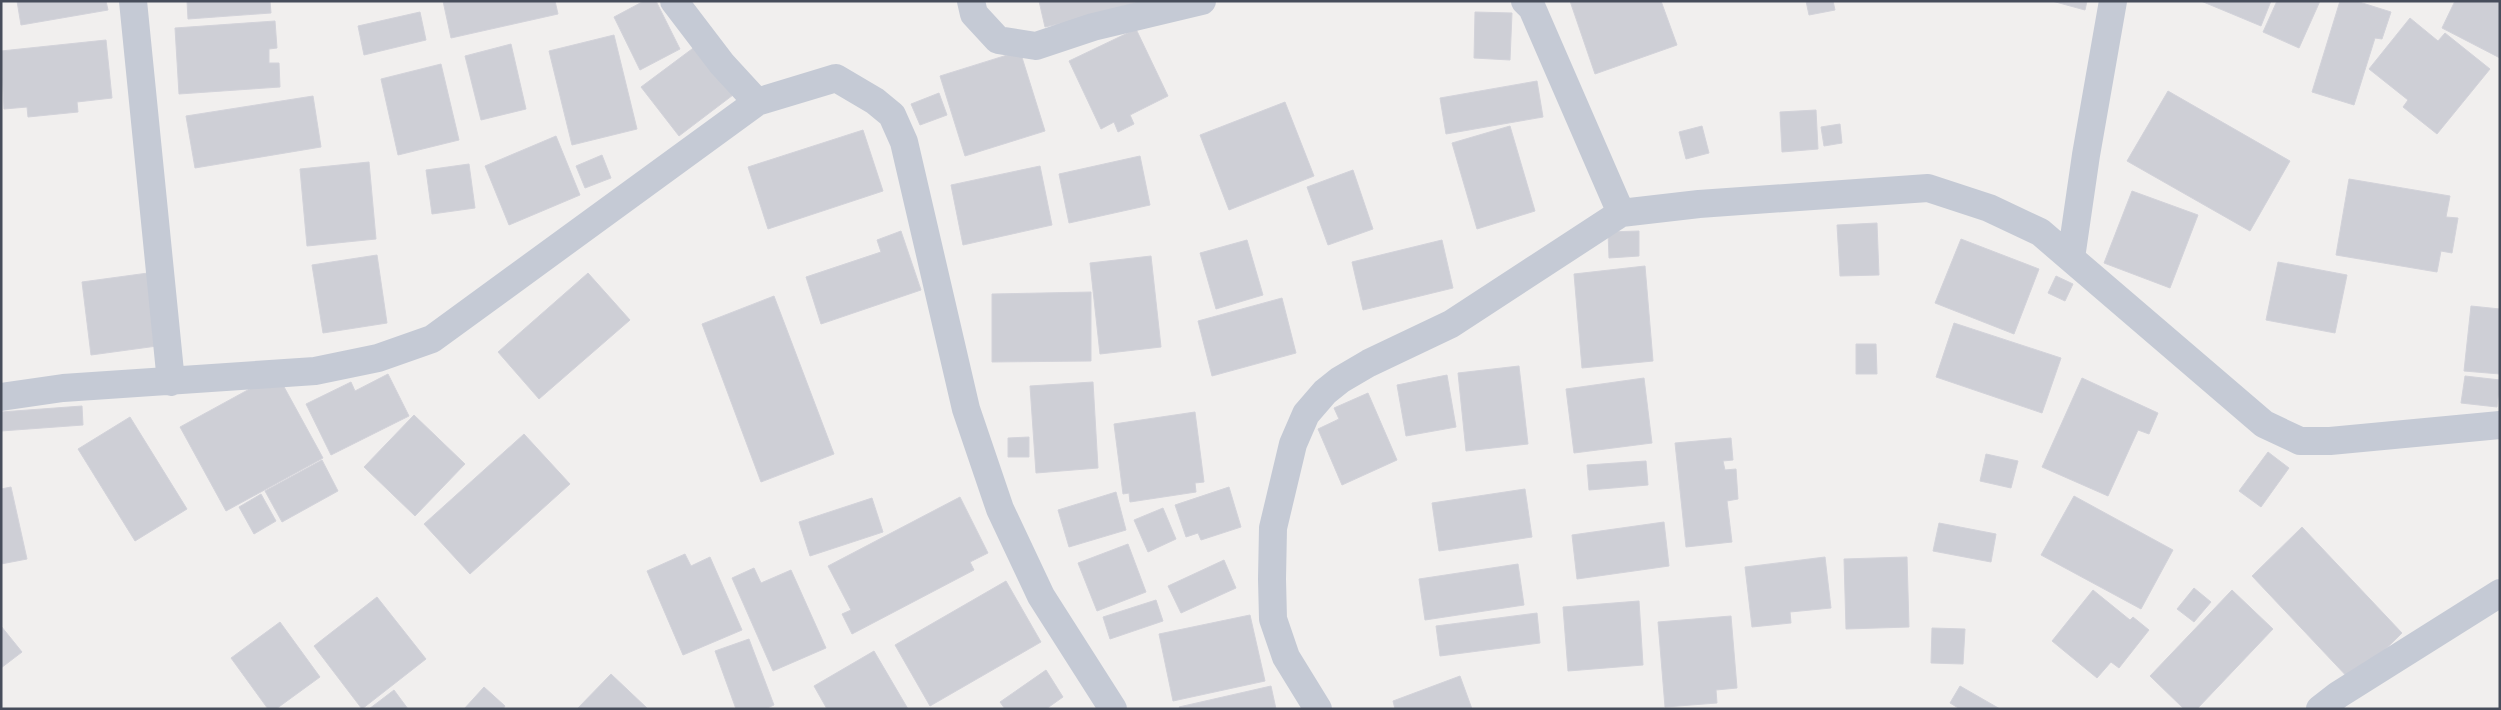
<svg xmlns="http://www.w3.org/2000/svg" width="2501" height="710" viewBox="0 0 2501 710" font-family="Barlow,sans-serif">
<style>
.building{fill:#cecfd6;stroke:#d3d3da}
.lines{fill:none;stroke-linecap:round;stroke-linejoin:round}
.minor{stroke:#c5cad5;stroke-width:28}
</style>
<rect width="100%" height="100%" fill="#f1efee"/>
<!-- building -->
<path class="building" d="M17 1H106L108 10 21 25Z
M187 1H270L271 13 188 19Z
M443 1H555L558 14 451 38Z
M644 1H656L680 49 640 70 614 17Z
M1039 1H1161L1045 27Z
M1570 1H1661L1677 45 1595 74Z
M1806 1H1833L1835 10 1809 15Z
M2052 1H2087L2085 10Z
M2201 1H2271L2261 26Z
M2277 1H2320L2299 48 2263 32Z
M2340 1H2356L2391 12 2382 39 2375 38 2354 105 2312 92Z
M2455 1H2500V58L2442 28Z
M420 12 426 40 364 55 358 26Z
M1475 12 1512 13 1510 60 1474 58Z
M2410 18 2438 41 2445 33 2490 69 2437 134 2403 107 2408 100 2369 69Z
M275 21 277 48 269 49V63H279L280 87 179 94 175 28Z
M1136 29 1168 96 1130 115 1134 124 1118 132 1114 122 1101 129 1069 61Z
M614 35 637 129 572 145 549 51Z
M106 40 112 98 77 102 78 112 28 117 27 107 4 109 1 51Z
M511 44 526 109 481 120 465 56Z
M696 46 733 95 679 136 641 87Z
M1020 51 1045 131 965 156 940 76Z
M441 64 459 140 398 155 381 79Z
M1537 81 1543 117 1446 134 1440 98Z
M2168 91 2290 161 2250 231 2127 161Z
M939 93 947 115 920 125 911 104Z
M313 96 321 147 195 168 186 116Z
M1285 102 1314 176 1229 210 1200 135Z
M1816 110 1818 149 1782 152 1780 112Z
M1840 124 1842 143 1824 146 1821 127Z
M1510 126 1535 211 1477 229 1452 143Z
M1702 126 1709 153 1686 159 1679 132Z
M863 130 883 191 768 229 748 167Z
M556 136 580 195 509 225 485 166Z
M602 155 611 178 585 188 576 166Z
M1140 156 1150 205 1069 223 1059 174Z
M369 162 376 239 307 246 300 169Z
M469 164 475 208 432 214 426 170Z
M1040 166 1052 225 963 245 951 185Z
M1353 170 1373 229 1328 245 1307 187Z
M2349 179 2450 196 2446 217 2458 218 2452 253 2441 251 2437 272 2336 255Z
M2132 191 2198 215 2170 288 2104 263Z
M1877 223 1879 275 1840 276 1837 225Z
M901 231 921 290 821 324 806 277 881 252 877 240Z
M1639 231V256L1609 258 1608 232Z
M1961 239 2039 269 2014 334 1935 303Z
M1247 240 1263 295 1216 309 1200 253Z
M1442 240 1453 288 1363 310 1352 262Z
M377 255 387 323 323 333 312 265Z
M1151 256 1161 347 1100 354 1090 263Z
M2278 262 2347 275 2335 333 2266 320Z
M1645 266 1653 361 1582 368 1574 274Z
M148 273 157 346 91 355 82 282Z
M588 273 630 320 539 399 498 352Z
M2056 276 2073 284 2065 301 2048 293Z
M1091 292V361L992 362V294Z
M774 296 834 454 761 482 702 324Z
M1282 298 1296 353 1212 376 1198 321Z
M2471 306 2500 309V374L2464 371Z
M1954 323 2061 358 2042 413 1936 377Z
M1856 344H1876L1877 374H1856Z
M1519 366 1528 444 1466 451 1458 373Z
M277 374 323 458 226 511 180 427Z
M388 374 409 416 331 455 306 404 351 382 355 391Z
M1447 375 1456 427 1406 436 1397 385Z
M2465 376 2500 380 2497 407 2461 403Z
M1644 378 1652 443 1574 453 1566 389Z
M2082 378 2158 413 2149 434 2138 430 2108 496 2042 467Z
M1093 382 1098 468 1036 473 1030 386Z
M1368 393 1397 460 1342 485 1318 429 1339 419 1334 408Z
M82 406 83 425 1 431V412Z
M1195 412 1204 482 1195 483 1196 492 1130 502 1129 493 1123 494 1114 424Z
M414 415 465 464 415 516 364 467Z
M130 417 187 509 135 541 78 449Z
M524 434 570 484 470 574 424 524Z
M1029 437V457H1008V438Z
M1731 438 1733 460 1723 461 1725 470 1736 469 1738 499 1727 501 1732 542 1686 547 1675 443Z
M2268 452 2289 468 2261 507 2239 491Z
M1986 454 2018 461 2011 488 1980 481Z
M322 460 338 491 282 522 265 491Z
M1646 461 1648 485 1589 490 1587 465Z
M11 487 27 559 1 564V489Z
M1229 487 1241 527 1201 540 1198 533 1186 537 1175 505Z
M1525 489 1532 537 1439 551 1432 503Z
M1116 492 1126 530 1069 547 1058 510Z
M261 494 276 521 254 534 239 507Z
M2074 496 2173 550 2141 609 2041 555Z
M960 497 988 553 970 562 974 570 852 634 842 614 851 610 828 566Z
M872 498 883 532 810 556 799 522Z
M1163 508 1176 539 1148 552 1134 520Z
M1664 522 1669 566 1577 579 1572 535Z
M1939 523 1996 534 1991 562 1933 551Z
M2302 527 2402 633 2352 682 2252 576Z
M1128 544 1146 592 1097 611 1078 563Z
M685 554 691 566 710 557 742 630 683 655 647 571Z
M1825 557 1831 608 1790 612 1791 623 1752 627 1745 567Z
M1907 557 1909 627 1846 629 1844 559Z
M1224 560 1236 588 1181 613 1168 586Z
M1518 564 1524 605 1425 620 1419 579Z
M754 568 761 583 791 570 826 648 773 671 732 578Z
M1006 581 1041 642 930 706 895 645Z
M2194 588 2211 602 2194 622 2177 609Z
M2093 590 2130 620 2133 617 2149 630 2119 668 2111 662 2097 678 2052 641Z
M2232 590 2273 629 2197 709H2184L2150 676Z
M377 597 426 659 362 709 314 646Z
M1156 600 1163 621 1110 639 1103 617Z
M1639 601 1643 665 1568 671 1563 607Z
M1537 613 1540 643 1440 656 1436 626Z
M1250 615 1265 681 1173 701 1159 634Z
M1731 616 1737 688 1716 690 1717 703 1665 707 1658 622Z
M280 622 320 677 276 709H268L231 658Z
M1 626 22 652 1 668Z
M1932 628 1965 629 1963 664 1931 663Z
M749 639 774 705 765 709H736L715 651Z
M874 651 908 709H827L814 686Z
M1046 670 1063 697 1046 709H1005L1000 702Z
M611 674 648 709 578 708Z
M1460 676 1472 709H1395L1393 701Z
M1271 686 1276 709H1180L1179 707Z
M1960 686 2000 709H1960L1950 703Z
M484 687 505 706 503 709H464Z
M394 690 408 709H369Z"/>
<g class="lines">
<!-- minor -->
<path class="minor" d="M133 1 171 382
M674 1 722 64 757 102
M971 1 974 14 998 40 1036 46 1093 27 1202 1
M1525 1 1532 8 1621 213
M2071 258 2086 155 2113 1
M1 397 63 388 315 371 378 358 432 339 757 102 836 78 875 101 892 115 904 142 966 409 1000 509 1041 596 1113 709
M1318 709 1286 657 1273 619 1272 579 1273 528 1293 444 1306 414 1325 392 1340 380 1369 363 1451 324 1621 213 1699 204 1928 188 1989 208 2040 232 2264 424 2300 441H2330L2500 425
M2320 709 2338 695 2500 593"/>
</g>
<!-- border -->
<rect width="2501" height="710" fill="none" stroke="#474d5b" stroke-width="5"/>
</svg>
